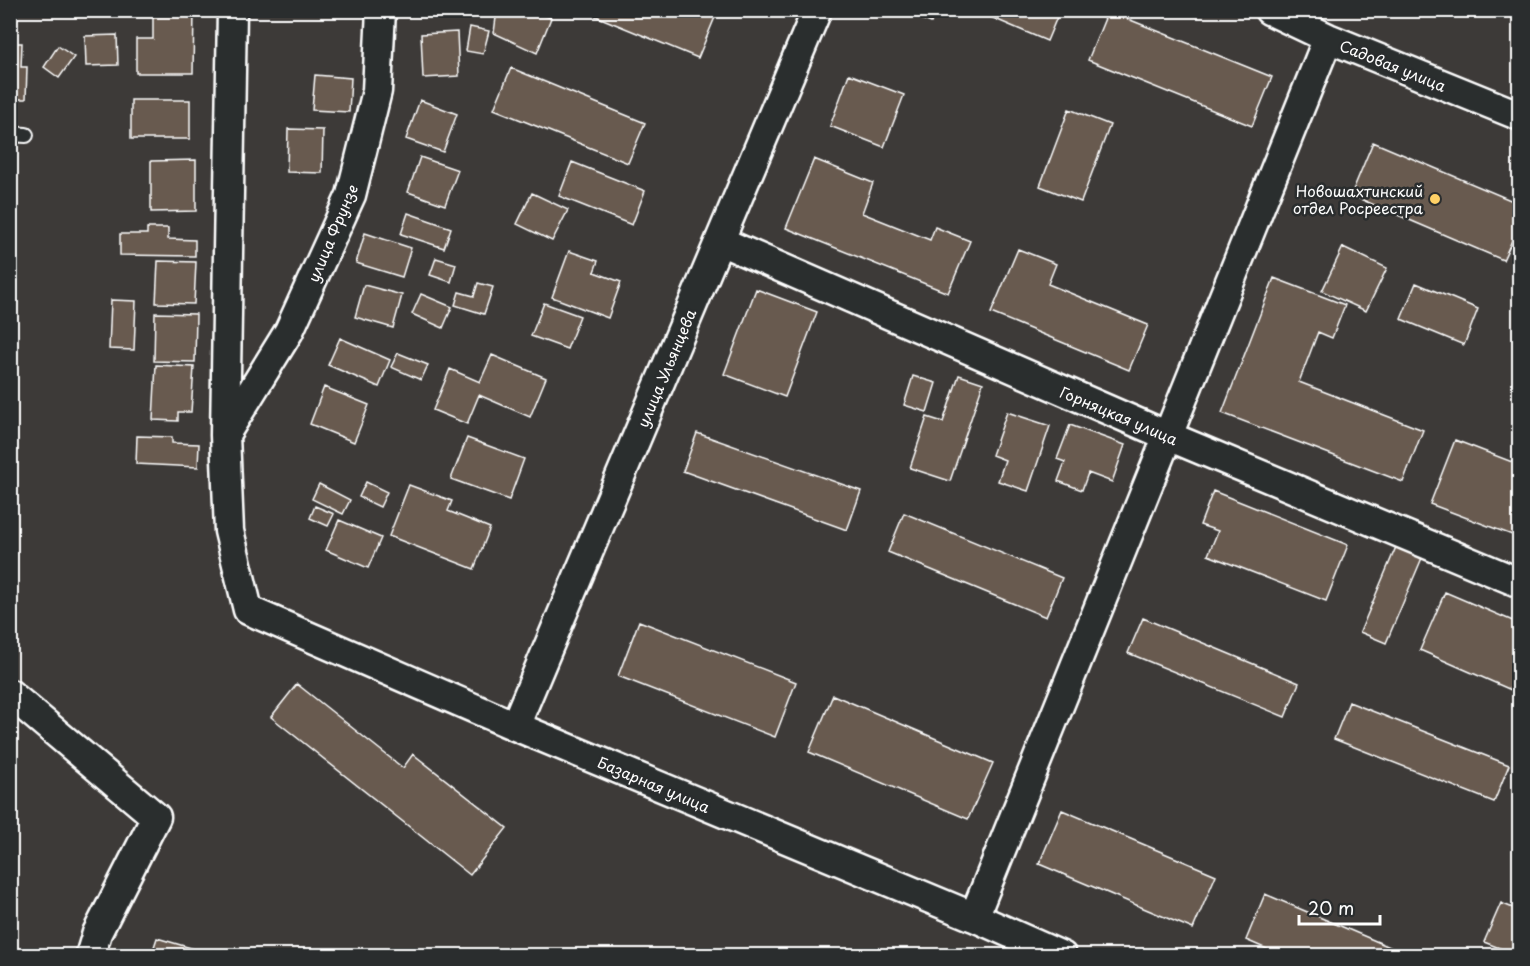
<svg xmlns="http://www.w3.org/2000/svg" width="1530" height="966" viewBox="0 0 1530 966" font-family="'Playpen Sans',sans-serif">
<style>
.building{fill:#685a4f;stroke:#fff;stroke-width:1.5}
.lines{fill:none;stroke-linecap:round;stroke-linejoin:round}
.service-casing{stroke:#fff;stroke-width:18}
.minor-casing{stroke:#fff;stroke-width:33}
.service{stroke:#2a2d2e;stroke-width:14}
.minor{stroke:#2a2d2e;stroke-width:28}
.poi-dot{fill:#ffd166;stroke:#2a2d2e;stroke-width:2}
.labels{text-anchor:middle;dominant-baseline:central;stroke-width:5;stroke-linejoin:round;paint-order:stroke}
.street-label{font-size:15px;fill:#fff;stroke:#2a2d2e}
.poi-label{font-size:15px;fill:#fff;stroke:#2a2d2e;text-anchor:end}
</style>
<rect width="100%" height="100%" fill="#3d3a38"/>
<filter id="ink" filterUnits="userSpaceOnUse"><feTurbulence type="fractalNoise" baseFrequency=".0167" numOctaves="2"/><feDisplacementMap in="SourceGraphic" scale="12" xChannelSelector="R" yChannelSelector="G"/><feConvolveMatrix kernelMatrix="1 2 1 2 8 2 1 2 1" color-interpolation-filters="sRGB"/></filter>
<g filter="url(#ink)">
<!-- building -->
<path class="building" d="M153 10H194L193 73H136V39H153Z
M497 10H530L551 18 537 53 494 33Z
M581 10H718L698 58Z
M899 10H936L931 23Z
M974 10H1060L1047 41Z
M1108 11 1272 77 1252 126 1088 60Z
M470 27 489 31 483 54 466 51Z
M457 32 459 76 423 78 421 34Z
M117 35 118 65 86 66 85 36Z
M10 43H22L21 67H27L26 99H10Z
M58 46 74 57 59 78 44 67Z
M511 68 645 123 628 163 494 109Z
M849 74 904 95 884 147 830 126Z
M315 75 351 78 349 112 312 110Z
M131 100H190V139H131Z
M420 100 457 114 443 152 406 139Z
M1069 109 1110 125 1081 202 1040 186Z
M288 129 323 130 322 173 287 172Z
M1373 142 1520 204V223L1503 260 1351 195Z
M420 157 458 170 445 205 408 192Z
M814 159 873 183 862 213 930 240 935 227 970 241 948 293 786 228Z
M196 160V211L151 212V161Z
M572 162 645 191 632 225 559 196Z
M532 193 568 210 552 241 517 224Z
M408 213 451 228 444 248 401 234Z
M147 228H168V239L195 240V256L120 255V234H147Z
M365 233 411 248 402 277 356 263Z
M1343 247 1387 268 1366 311 1322 291Z
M1018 249 1056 264 1048 284 1148 325 1129 370 991 313Z
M569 251 598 261 594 272 621 282 608 318 552 297Z
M436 258 456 264 451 282 430 275Z
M158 261 196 262 194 304 156 303Z
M1274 278 1345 305 1332 338 1318 332 1299 382 1423 430 1403 482 1222 413Z
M478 283 493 287 484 314 455 305 459 292 474 296Z
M1416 283 1478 309 1464 345 1401 319Z
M364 285 402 295 393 328 355 317Z
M756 289 817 312 785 397 724 374Z
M421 294 452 307 443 328 412 314Z
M111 300 136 301 134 350 109 349Z
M544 303 580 316 567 349 531 336Z
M155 313 196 314 195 362 154 361Z
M340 338 390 360 379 387 328 365Z
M398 353 428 365 421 380 391 367Z
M492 355 546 378 530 417 479 395 467 424 433 410 450 369 480 382Z
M156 365 194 367 191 412H178V421L153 420Z
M959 375 983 383 950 481 910 468 927 417 943 422Z
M913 376 936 383 927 412 904 405Z
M324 387 369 405 354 442 310 424Z
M1007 412 1050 426 1028 491 998 481 1005 460 992 455Z
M1070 425 1125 445 1112 482 1088 473 1082 490 1058 481 1065 462 1057 459Z
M697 433 861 491 847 530 683 471Z
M137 436 172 437V443L199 444 198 467 136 464Z
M467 438 524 459 509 500 451 479Z
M1455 440 1520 465V538L1430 504Z
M366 482 387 492 380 507 359 497Z
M319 484 350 500 343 514 312 499Z
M409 485 452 501 448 511 490 528 474 569 389 536Z
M1213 491 1348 545 1326 601 1208 555 1218 531 1200 525Z
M315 506 334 514 328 526 310 518Z
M904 513 1062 578 1046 617 888 552Z
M339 520 381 538 368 568 326 550Z
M1396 547 1422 558 1386 643 1360 632Z
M1445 592 1520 624V689L1518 693 1420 650Z
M1143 618 1299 683 1285 717 1128 653Z
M639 621 796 682 775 737 618 676Z
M297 684 403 768 413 754 507 828 470 875 271 717Z
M833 695 993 763 968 819 809 752Z
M1349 702 1509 765 1494 802 1334 739Z
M1062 810 1216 875 1193 929 1039 864Z
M1265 894 1411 956H1283L1246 940Z
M1501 903 1520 911V956L1484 942Z
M157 938 218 956H151Z"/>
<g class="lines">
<!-- service casing -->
<g class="service-casing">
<path id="service" d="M10 134 26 135"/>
</g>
<!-- minor casing -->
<g class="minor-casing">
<path id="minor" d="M232 10 225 435 229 531 248 610 515 726 974 917 1062 956
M1269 10 1328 38 1520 116
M720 241 1168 436 1520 583
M226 433 289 331 351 195 377 91 381 10
M10 694 156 817 97 933 90 956
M515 726 817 10
M974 917 1328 38"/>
</g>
<!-- service -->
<use href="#service" class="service"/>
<!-- minor -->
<use href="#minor" class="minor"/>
</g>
</g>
<!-- markers -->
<circle class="poi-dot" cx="1435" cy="199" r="6"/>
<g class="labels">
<!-- street labels -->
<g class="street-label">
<text transform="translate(1393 65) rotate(22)">Садовая улица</text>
<text transform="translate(332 233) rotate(-67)">улица Фрунзе</text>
<text transform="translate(666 368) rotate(-67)">улица Ульянцева</text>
<text transform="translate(1119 415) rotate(23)">Горняцкая улица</text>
<text transform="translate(654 784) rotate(23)">Базарная улица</text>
</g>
<!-- poi labels -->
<g class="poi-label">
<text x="1423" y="190">Новошахтинский<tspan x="1423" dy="17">отдел Росреестра</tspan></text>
</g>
</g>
<!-- margin -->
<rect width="1530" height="966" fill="none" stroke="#2a2d2e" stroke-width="36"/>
<rect x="18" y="18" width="1494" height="930" fill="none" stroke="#fff" stroke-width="2" filter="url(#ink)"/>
<!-- scale -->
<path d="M1299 915v9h81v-9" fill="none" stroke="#ffffff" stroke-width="3"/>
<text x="1308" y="915" font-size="18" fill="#ffffff" stroke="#2a2d2e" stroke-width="4.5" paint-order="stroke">20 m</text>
</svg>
